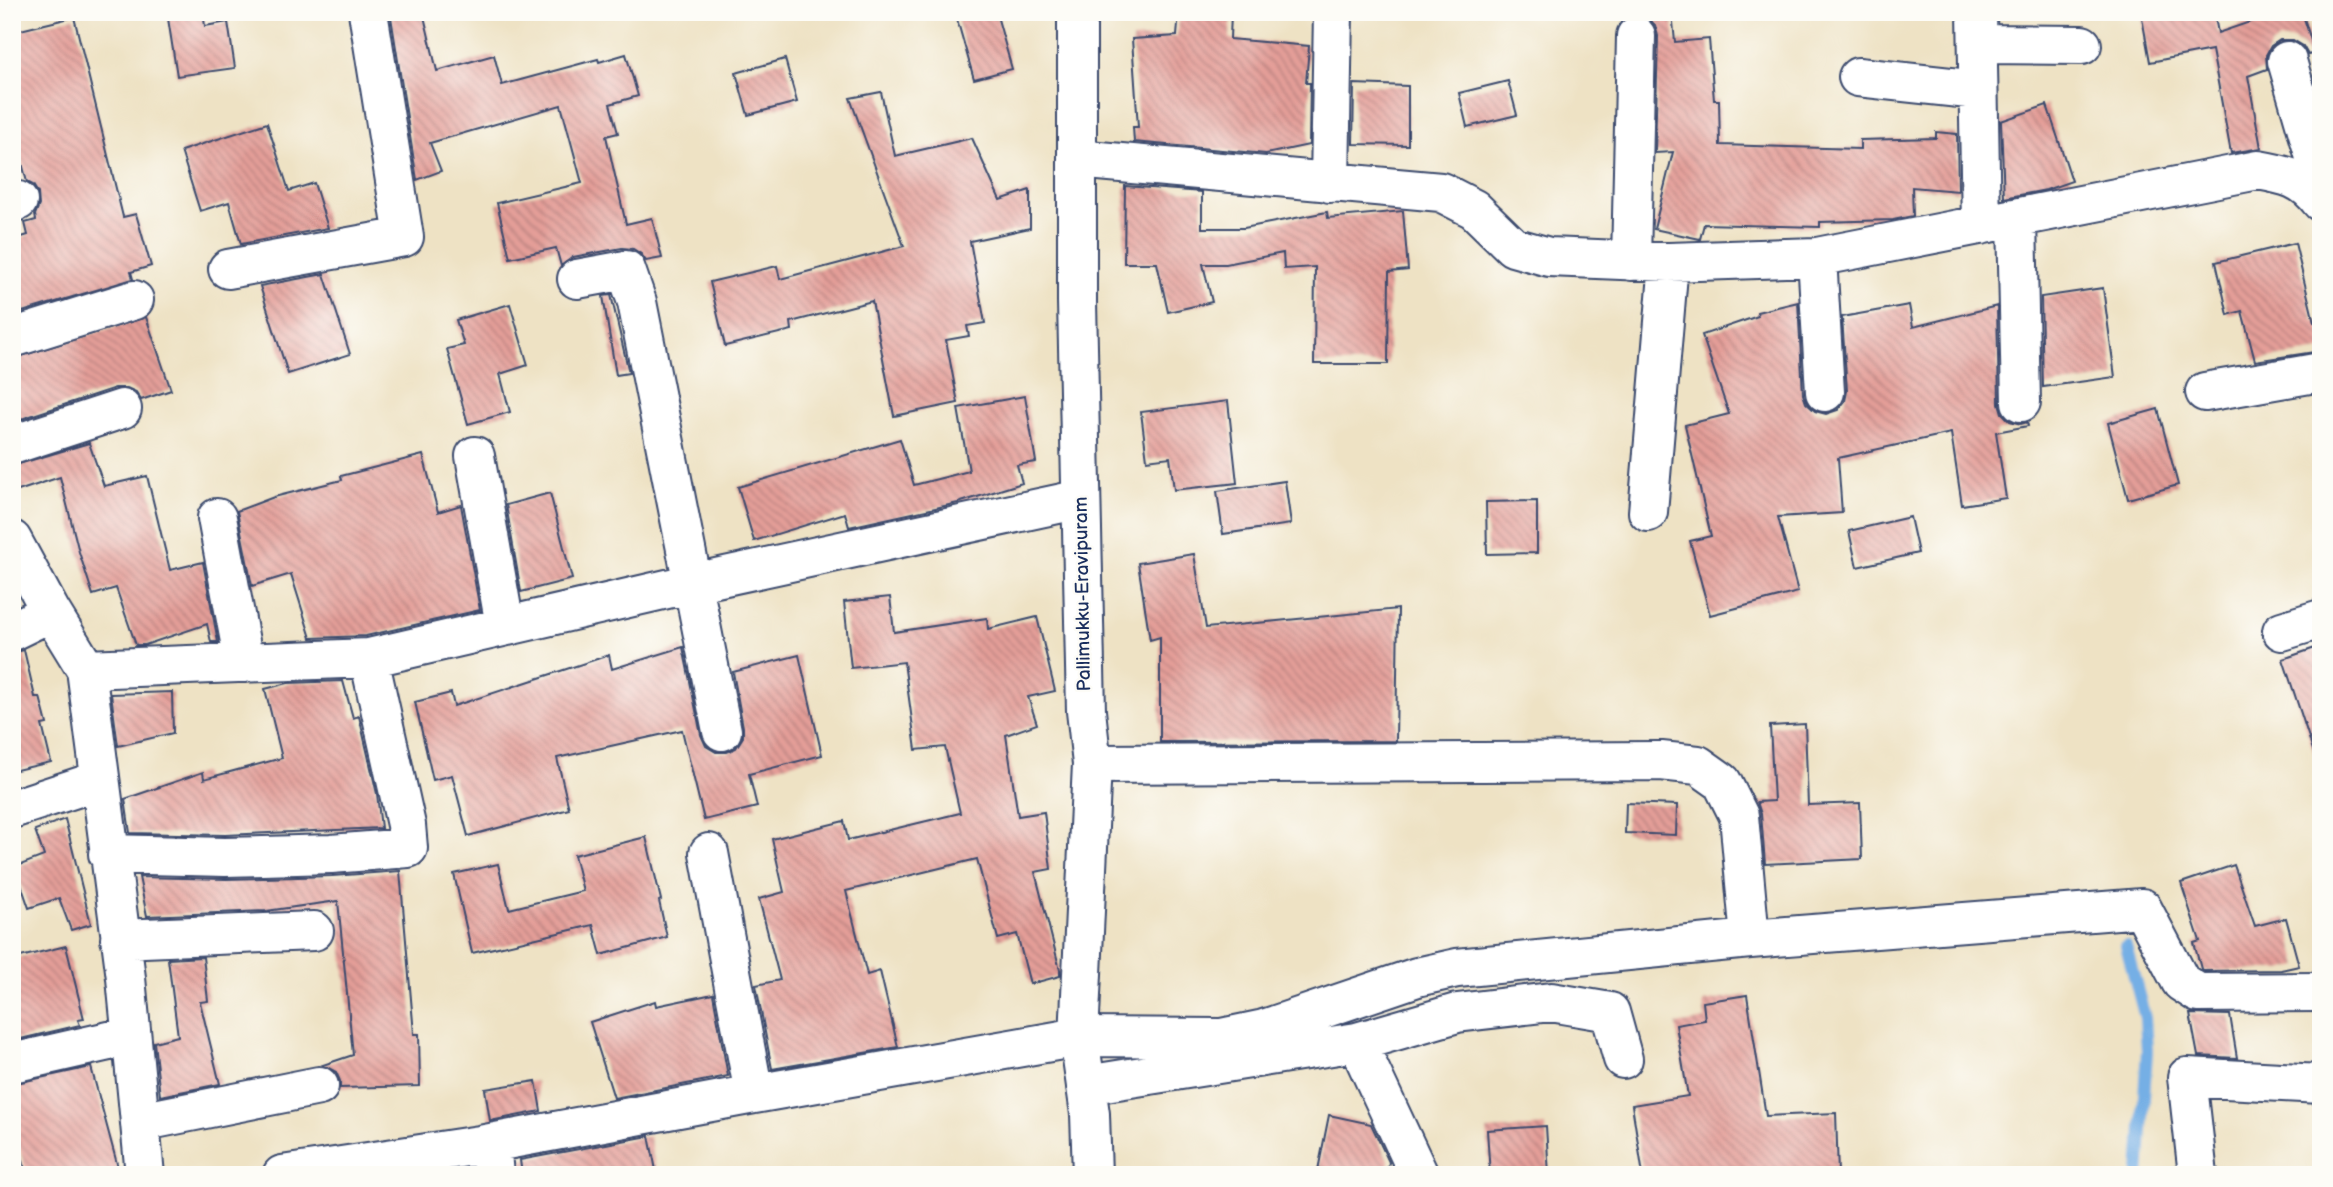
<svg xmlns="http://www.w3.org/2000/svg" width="2333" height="1187" viewBox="0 0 2333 1187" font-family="'Balsamiq Sans',sans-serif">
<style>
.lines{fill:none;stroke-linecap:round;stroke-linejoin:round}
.stream{stroke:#74afe5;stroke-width:12}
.building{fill:url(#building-back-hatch)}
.minor-casing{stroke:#3b4a6d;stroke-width:42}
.major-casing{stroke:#3b4a6d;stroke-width:42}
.minor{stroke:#fff;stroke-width:38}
.major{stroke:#fff;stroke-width:38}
.labels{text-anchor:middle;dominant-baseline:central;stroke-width:5;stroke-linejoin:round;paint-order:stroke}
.street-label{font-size:19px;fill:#1b2f5e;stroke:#fdfcf7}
</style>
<defs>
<pattern id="building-back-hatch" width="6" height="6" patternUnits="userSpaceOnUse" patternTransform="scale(1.75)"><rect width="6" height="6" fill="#e49e98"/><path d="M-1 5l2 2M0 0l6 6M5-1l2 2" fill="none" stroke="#b8817f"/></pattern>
</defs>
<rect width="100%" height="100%" fill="#fdfcf7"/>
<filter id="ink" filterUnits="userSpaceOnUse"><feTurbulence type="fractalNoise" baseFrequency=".0143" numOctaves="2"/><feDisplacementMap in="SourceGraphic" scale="14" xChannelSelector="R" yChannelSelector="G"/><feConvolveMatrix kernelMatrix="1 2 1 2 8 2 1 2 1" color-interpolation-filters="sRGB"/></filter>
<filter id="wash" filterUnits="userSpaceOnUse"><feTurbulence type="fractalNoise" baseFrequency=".00686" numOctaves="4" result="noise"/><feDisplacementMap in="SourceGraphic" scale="28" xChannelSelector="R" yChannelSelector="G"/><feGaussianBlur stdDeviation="1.57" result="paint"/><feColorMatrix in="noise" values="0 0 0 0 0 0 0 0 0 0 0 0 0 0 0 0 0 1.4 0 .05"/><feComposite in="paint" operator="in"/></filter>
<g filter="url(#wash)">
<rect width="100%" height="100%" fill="#eee2c4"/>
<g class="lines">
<!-- stream -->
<path class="stream" d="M2126 946 2145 1018 2147 1051 2139 1175"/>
</g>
<g id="blocks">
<!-- building -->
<path class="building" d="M167 12H203L205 26 228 22 235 68 177 76Z
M410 12H423L437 71 494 55 502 85 598 59 599 62 626 54 638 96 610 104 618 133 606 136 626 224 652 218 662 258 646 261 641 254 633 249 622 248 573 257 561 266 556 248 510 258 497 203 582 183 561 105 430 143 441 171 417 180 391 17Z
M955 12H996L1012 69 974 79Z
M1179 12H1231L1230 39 1309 46 1306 83H1310L1309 145 1266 154 1134 142 1133 127H1138L1132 39 1177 36Z
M1624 12H1672L1675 42 1709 39 1714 100H1719L1720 145 1860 149V140L1936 138V132L1957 134 1958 191 1912 187 1913 216 1893 220 1820 222V227L1704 224 1700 239 1654 229 1673 152 1655 153 1658 36 1655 25 1648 18 1637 14 1625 17Z
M2141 12H2214L2218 33 2279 12H2302L2315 53 2308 55 2303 46 2293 40H2280L2271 46 2266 55 2267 69 2248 76 2261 148 2231 153 2212 50 2150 62Z
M74 17 123 217 136 214 151 266 131 272 133 279 12 315V240L28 235 25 223 36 220 35 215 39 205 38 193 33 185 27 182 20 155 12 157V32Z
M785 59 797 102 748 115 736 73Z
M1508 81 1517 115 1467 127 1459 93Z
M1354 84 1408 86V145L1353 144Z
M881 92 895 156 972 138 1000 200 1030 190V228L970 241 985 323 967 326 969 336 946 340 958 403 894 416 872 301 791 322 792 330 725 346 710 282 777 266 780 279 904 246 850 98Z
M2047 105 2072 181 2046 190 2004 198 2001 121Z
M267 123 289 191 314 183 328 228 241 244 229 202 200 211 181 151Z
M1125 186 1202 192V228H1244L1327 212 1328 218 1403 211 1408 270 1389 272 1388 364H1314L1315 267 1284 269 1283 253 1226 264H1203L1212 302 1168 312 1157 263H1124Z
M2295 243 2314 322 2321 320V351L2255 361 2242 311 2228 315 2216 262Z
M324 274 350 354 288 374 260 286Z
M2103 288 2115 377 2043 387 2041 297Z
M611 295 629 373 616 375 603 296Z
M1798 302 1803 394 1806 403 1815 411 1826 414 1838 410 1845 401 1847 391 1842 317 1909 305 1913 327 1997 306 1999 403 2002 413 2010 421 2021 424 2027 422 2028 426 1996 432 2006 498 1962 505 1951 433 1838 458 1842 513 1778 517 1798 592 1710 615 1690 541 1711 536 1685 425 1729 414 1702 335 1758 316 1757 312Z
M510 304 528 365 500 374 510 412 468 424 447 349 464 345 456 320Z
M146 317 171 390 141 400 136 392 127 388H115L12 422V359Z
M1025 396 1036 462 1017 465 1022 483 958 503 849 527 845 513 754 541 738 487 900 439 914 485 969 471 958 408Z
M1228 401 1237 483 1174 490 1170 457 1147 460 1141 412Z
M2158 409 2178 485 2128 499 2108 423Z
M89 443 104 486 147 476 170 570 203 562 218 642H211L207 624 145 645H136L116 588 93 595 79 552 60 477 12 493V466Z
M423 455 438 512 461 505 480 610 366 636 311 638 291 574 252 586 237 511 274 497 342 480 341 476Z
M1285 481 1291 524 1223 534 1217 491Z
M550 493 572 579 521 592 506 505Z
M1537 501V553L1487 554 1486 502Z
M1910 517 1918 553 1857 567 1849 531Z
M1194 554 1206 628 1398 609 1396 741 1160 742V637L1150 640 1138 563Z
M890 597 894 632 987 618 988 629 1037 617 1055 691 1028 697 1037 724 1006 735 1018 816 1044 812 1051 869 1035 872 1060 970V976L1030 984 1017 934 998 939 977 859 846 891 867 975 880 971 898 1047 772 1069 756 985 780 980 759 899 784 892 772 839 844 821 848 840 960 813 945 747 916 750 904 662 851 668 844 602Z
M2321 646V755L2315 756 2283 659Z
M683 647 701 735 706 746 716 752H727L736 748 743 737V727L733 672 799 655 822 755 749 774 757 807 704 820 682 730 557 758 569 809 468 836 452 775 433 780 415 702 451 693 454 706 609 655 612 669Z
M24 650 35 697H40L47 724 42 725 51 762 12 771V653Z
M343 681 353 718 359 716 377 794 381 828 225 835 130 833 125 799 203 772 204 779 282 758 265 689 288 683Z
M172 692 173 733 118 746 111 694Z
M1805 724 1808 805 1860 803 1862 859 1765 864 1761 814 1757 802 1774 801 1770 726Z
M1626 803 1677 805 1676 835 1625 833Z
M65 819 91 924 71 930 59 898 29 908 15 867 44 856 35 830Z
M646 837 661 900 659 901 667 937 601 955 593 925 472 953 454 874 498 864 509 909 583 891 574 855Z
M2234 865 2255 926 2286 918 2299 966 2281 970 2204 971 2201 969 2194 943 2200 941 2181 883Z
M400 871 414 1034H419L420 1086 340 1088V1081L336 1072 323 1065 353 1055 338 901 266 911 147 916 139 877 226 879 332 876Z
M66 946 84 1019 78 1020 80 1025 12 1041V959Z
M203 957 208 1001 200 1002 220 1084 160 1096 154 1042 178 1036 168 959Z
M713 994 728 1076 614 1098 590 1022 655 1001 656 1006Z
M1747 995 1766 1116 1836 1113 1838 1175H1643L1632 1105 1688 1096 1676 1025 1705 1020 1703 1002Z
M2190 1014 2230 1015 2237 1058 2198 1056Z
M91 1067 120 1175H27L19 1147 12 1149V1084Z
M536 1081 541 1111 490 1121 485 1089Z
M1329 1115 1371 1124 1389 1162 1386 1175H1317Z
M1546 1126 1549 1175H1490L1487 1130Z
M649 1136 657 1175H522L520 1160Z"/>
</g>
</g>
<g filter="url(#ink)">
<use href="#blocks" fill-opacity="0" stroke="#3b4a6d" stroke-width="2"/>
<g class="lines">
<!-- minor casing -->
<g class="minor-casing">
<path id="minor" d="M1977 12 1981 225
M1978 44 2082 45
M2287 61 2321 178
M1858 77 1978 90
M1077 159 1441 192 1474 209 1513 247 1549 257 1669 262 1817 257 2258 170C2286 175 2303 178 2321 202
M1330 183 1333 12
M12 203 18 201
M2017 218 2021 402
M1817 257 1825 392
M1631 261 1636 36
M228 269 404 237 368 12
M577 279 626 270 637 302 722 731
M12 338 134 300
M2205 392 2321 372
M12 445 122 409
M475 456 505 626
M1648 512 1669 262
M217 518 244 663
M12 540 51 612 86 669 126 978 145 1175
M12 631 51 612
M2282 631 2321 619
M86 669 369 658 693 583 1081 499
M1092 764 1661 761 1698 765 1722 782 1739 816 1750 939
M12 809 100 780
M709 853 754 1094
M108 854 225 857 331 854 408 848 406 825 369 658
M120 939 314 931
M1357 1042 1457 1013 1551 1002 1610 1012 1623 1059
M12 1063 131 1036
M1086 1085 1357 1042 1419 1175
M140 1122 319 1086
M491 1143 494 1175
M282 1175 480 1145 754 1094 1079 1037 1221 1038 1264 1029 1417 977 1457 968 1750 939 2142 908 2181 982 2198 993 2321 992
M2198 1175 2187 1077 2321 1084"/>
</g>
<!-- major casing -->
<g class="major-casing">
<path id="major" d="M1077 12V302L1086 711 1092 764 1079 1037 1090 1114 1092 1175"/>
</g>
<!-- minor -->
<use href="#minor" class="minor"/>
<!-- major -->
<use href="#major" class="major"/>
</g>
</g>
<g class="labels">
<!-- street labels -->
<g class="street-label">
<text transform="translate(1083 594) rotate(-91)">Pallimukku-Eravipuram</text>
</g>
</g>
<!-- margin -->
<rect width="2333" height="1187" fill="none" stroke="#fdfcf7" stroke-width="42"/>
</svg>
